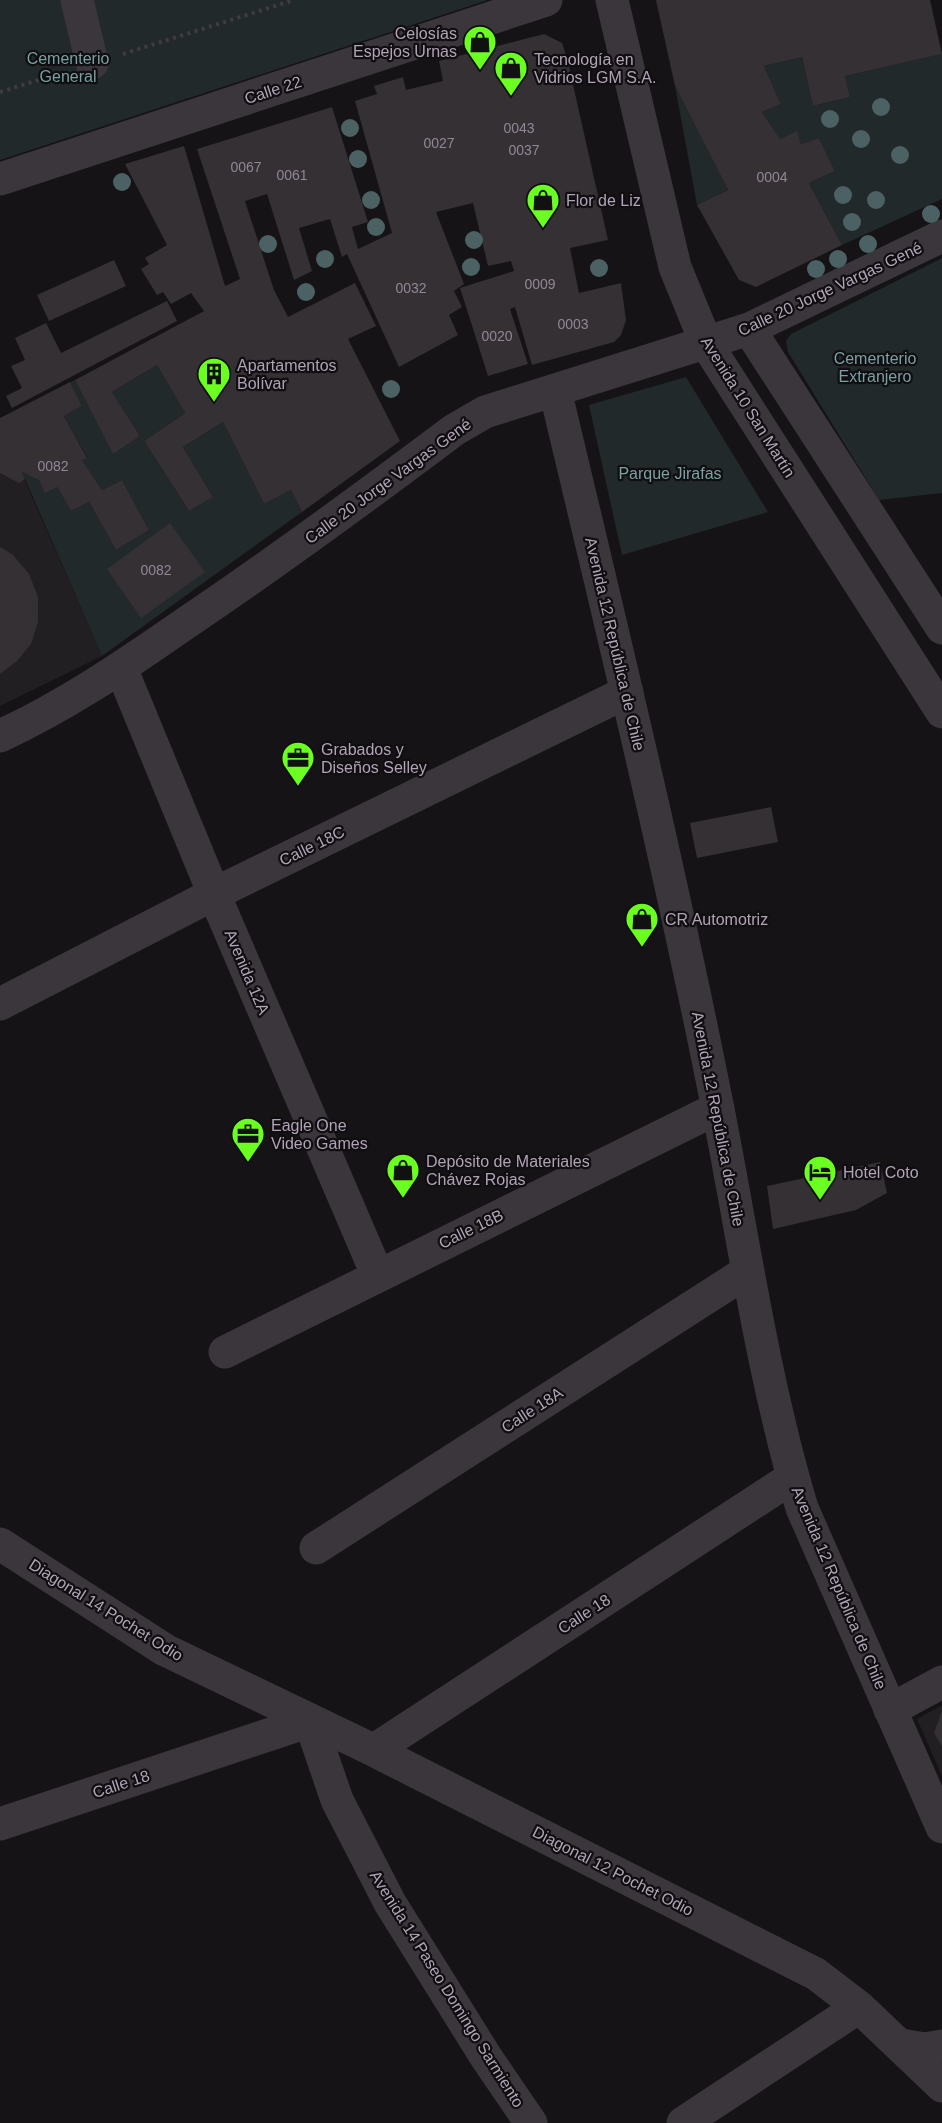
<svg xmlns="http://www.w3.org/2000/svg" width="942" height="2123" viewBox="0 0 942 2123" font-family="Arial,sans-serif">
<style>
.built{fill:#221f22}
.green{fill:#21292b}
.building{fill:#343034}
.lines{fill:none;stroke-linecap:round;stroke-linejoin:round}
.path{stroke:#413b43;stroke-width:4;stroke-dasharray:3 4.5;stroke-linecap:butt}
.minor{stroke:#3b353c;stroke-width:33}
.tree{fill:#4b6164}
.labels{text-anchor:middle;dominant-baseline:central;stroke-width:4.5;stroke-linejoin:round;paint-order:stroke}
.number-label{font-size:14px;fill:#928696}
.poi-label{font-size:16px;fill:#b1a3b7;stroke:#100e10;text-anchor:start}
.park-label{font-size:16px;fill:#78a1a4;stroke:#100e10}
.street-label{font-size:16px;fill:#b1a3b7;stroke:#100e10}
</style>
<rect width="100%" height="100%" fill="#151315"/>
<!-- built -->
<path class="built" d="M0 424 102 656 0 706Z
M942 1705V1776L917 1719Z"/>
<!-- green -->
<path class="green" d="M0 0H488L0 160Z
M942 54V199L842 245 809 183 835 171 819 138 801 144 797 132 780 139 762 112 781 104 764 66 802 57 813 106 850 97 845 76Z
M675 86 728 190 697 205Z
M942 258V493L879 500 788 352 786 341 791 334Z
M157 365 185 413 144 441 189 511 213 497 183 447 223 422 264 504 291 490 302 512 102 656 22 472 57 487 71 511 89 502 116 550 149 530 122 480 102 490 82 460 87 457 64 416 82 406 70 382 75 380 113 453 140 436 112 392Z
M686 377 768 512 622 555 589 405Z"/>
<!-- building -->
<path class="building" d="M656 0H930L942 54 845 76 850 97 813 106 802 57 764 66 781 104 762 112 780 139 797 131 801 144 819 138 835 171 809 183 842 245 756 287 739 280 697 205 728 190 675 86Z
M544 34 562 43 567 58 608 240 570 248 579 293 621 283 626 320 621 335 614 342 532 365 515 307 510 309 528 364 488 376 460 288 514 271 511 261 488 266 473 203 436 212 464 284 454 291 462 307 449 315 458 335 399 367 347 254 342 257 330 219 299 228 312 271 294 280 267 194 245 201 274 290 288 317 355 283 376 326 348 339 400 441 302 512 291 490 264 504 223 422 183 447 213 497 189 511 144 441 185 413 157 365 112 392 140 436 113 454 75 380 204 311 191 293 171 304 163 292 157 295 141 269 149 264 145 258 167 245 125 164 184 146 225 286 240 279 197 149 332 107 368 222 352 227 358 249 392 233 355 101 377 94 374 86 403 77 406 90 443 81 439 61Z
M114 260 126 286 49 321 37 295Z
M167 301 177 321 12 408 6 396 22 388 11 366 25 360 15 338 46 323 61 353Z
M70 382 82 406 64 416 87 458 82 460 102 490 122 480 149 530 116 550 89 502 71 511 57 487 45 493 39 480 22 472 25 479 19 483 0 473V418Z
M170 523 205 572 141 618 107 569Z
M0 547 13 555 29 574 38 597V622L31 644 17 661 0 674Z
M771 807 778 842 697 858 690 823Z
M880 1162 887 1193 856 1210 773 1229 767 1186Z
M942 1711V1746L934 1733Z"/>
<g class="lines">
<!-- path -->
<path class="path" d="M123 54 294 0
M0 92 61 73"/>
<!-- minor -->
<path class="minor" d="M77 0 92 63
M612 0 675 267 706 343 942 712
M0 179 546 0
M749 329 942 628
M555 390C612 629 670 868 718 1109 744 1242 763 1378 802 1508L942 1827
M121 668 214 894 377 1274
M0 736C65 706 124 666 183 625 275 563 365 497 454 430L485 412 749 329 942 236
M0 1004 214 894 627 692
M225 1352 718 1108
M0 1544 165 1650 369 1748 816 1974 859 2007 942 2086
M316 1548 748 1271
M890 1710 942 1682
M310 1721 337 1800 390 1903 486 2057 531 2123
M374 1750 793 1477
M0 1824 310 1721
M901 2045 925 2049 942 2046
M683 2123 859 2007"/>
</g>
<!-- trees -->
<g class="tree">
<circle cx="881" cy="107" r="9"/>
<circle cx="830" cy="119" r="9"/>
<circle cx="350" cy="128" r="9"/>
<circle cx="861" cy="139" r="9"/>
<circle cx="900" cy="155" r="9"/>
<circle cx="358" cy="159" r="9"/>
<circle cx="122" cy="182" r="9"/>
<circle cx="843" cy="195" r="9"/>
<circle cx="371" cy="200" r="9"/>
<circle cx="876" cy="200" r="9"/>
<circle cx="931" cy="214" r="9"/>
<circle cx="852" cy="222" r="9"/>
<circle cx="376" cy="227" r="9"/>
<circle cx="474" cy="240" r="9"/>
<circle cx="268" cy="244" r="9"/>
<circle cx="868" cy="244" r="9"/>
<circle cx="325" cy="259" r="9"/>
<circle cx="838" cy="259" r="9"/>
<circle cx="471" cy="267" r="9"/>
<circle cx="599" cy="268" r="9"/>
<circle cx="816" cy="269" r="9"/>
<circle cx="306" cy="292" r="9"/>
<circle cx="391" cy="389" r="9"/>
</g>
<!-- icons -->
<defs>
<g id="shop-pin" transform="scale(1.725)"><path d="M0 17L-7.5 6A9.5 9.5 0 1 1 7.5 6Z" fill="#6aff21" stroke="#100e10"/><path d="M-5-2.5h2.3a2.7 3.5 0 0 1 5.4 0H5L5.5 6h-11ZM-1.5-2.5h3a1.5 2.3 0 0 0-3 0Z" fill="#111"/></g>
<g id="building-pin" transform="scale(1.725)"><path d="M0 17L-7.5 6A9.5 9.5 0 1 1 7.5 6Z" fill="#6aff21" stroke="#100e10"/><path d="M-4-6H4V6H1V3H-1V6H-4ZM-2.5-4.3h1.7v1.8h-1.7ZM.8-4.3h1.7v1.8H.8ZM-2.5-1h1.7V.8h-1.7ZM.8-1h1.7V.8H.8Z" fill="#111"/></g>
<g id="office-pin" transform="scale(1.725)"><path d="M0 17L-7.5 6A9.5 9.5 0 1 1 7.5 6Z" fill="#6aff21" stroke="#100e10"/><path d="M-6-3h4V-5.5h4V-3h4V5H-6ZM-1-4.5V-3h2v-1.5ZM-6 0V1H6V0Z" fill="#111"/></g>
<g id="hotel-pin" transform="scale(1.725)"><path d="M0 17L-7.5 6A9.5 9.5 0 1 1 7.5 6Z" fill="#6aff21" stroke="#100e10"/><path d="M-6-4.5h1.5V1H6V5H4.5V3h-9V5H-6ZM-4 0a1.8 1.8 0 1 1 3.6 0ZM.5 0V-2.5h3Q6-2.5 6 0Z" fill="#111"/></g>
</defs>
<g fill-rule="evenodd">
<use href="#shop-pin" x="480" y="42"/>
<use href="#shop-pin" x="511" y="68"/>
<use href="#shop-pin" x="543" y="200"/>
<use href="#building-pin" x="214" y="374"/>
<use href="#office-pin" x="298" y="758"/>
<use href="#shop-pin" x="642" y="919"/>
<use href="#office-pin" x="248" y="1134"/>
<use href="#shop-pin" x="403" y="1170"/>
<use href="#hotel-pin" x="820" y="1172"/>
</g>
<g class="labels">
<!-- number labels -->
<g class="number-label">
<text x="519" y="128">0043</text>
<text x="439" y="143">0027</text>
<text x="524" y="150">0037</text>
<text x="246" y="167">0067</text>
<text x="292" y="175">0061</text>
<text x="772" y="177">0004</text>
<text x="540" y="284">0009</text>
<text x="411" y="288">0032</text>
<text x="573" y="324">0003</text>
<text x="497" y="336">0020</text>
<text x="53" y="466">0082</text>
<text x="156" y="570">0082</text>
</g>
<!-- poi labels -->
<g class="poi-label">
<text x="457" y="33" text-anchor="end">Celosías<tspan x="457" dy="18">Espejos Urnas</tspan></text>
<text x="534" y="59">Tecnología en<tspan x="534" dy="18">Vidrios LGM S.A.</tspan></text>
<text x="566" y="200">Flor de Liz</text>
<text x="237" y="365">Apartamentos<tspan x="237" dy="18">Bolívar</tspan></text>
<text x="321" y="749">Grabados y<tspan x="321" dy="18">Diseños Selley</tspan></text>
<text x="665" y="919">CR Automotriz</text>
<text x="271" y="1125">Eagle One<tspan x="271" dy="18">Video Games</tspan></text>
<text x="426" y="1161">Depósito de Materiales<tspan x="426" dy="18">Chávez Rojas</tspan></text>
<text x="843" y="1172">Hotel Coto</text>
</g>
<!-- park labels -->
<g class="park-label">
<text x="68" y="58">Cementerio<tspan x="68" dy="18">General</tspan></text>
<text x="875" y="358">Cementerio<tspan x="875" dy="18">Extranjero</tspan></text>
<text x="670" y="473">Parque Jirafas</text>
</g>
<!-- street labels -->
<g class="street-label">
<text transform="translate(273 90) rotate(-18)">Calle 22</text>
<text transform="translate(830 289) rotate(-25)">Calle 20 Jorge Vargas Gené</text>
<text transform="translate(748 407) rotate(58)">Avenida 10 San Martín</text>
<text transform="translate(388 481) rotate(-36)">Calle 20 Jorge Vargas Gené</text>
<text transform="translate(615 644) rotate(77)">Avenida 12 República de Chile</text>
<text transform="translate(312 846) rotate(-26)">Calle 18C</text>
<text transform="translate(247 972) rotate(67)">Avenida 12A</text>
<text transform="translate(718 1119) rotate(79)">Avenida 12 República de Chile</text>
<text transform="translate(471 1229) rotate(-26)">Calle 18B</text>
<text transform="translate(532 1410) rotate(-33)">Calle 18A</text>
<text transform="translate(839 1588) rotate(67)">Avenida 12 República de Chile</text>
<text transform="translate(106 1610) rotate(32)">Diagonal 14 Pochet Odio</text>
<text transform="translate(584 1614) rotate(-33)">Calle 18</text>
<text transform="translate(121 1784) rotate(-18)">Calle 18</text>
<text transform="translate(613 1871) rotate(27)">Diagonal 12 Pochet Odio</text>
<text transform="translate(447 1989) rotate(58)">Avenida 14 Paseo Domingo Sarmiento</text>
</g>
</g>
</svg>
